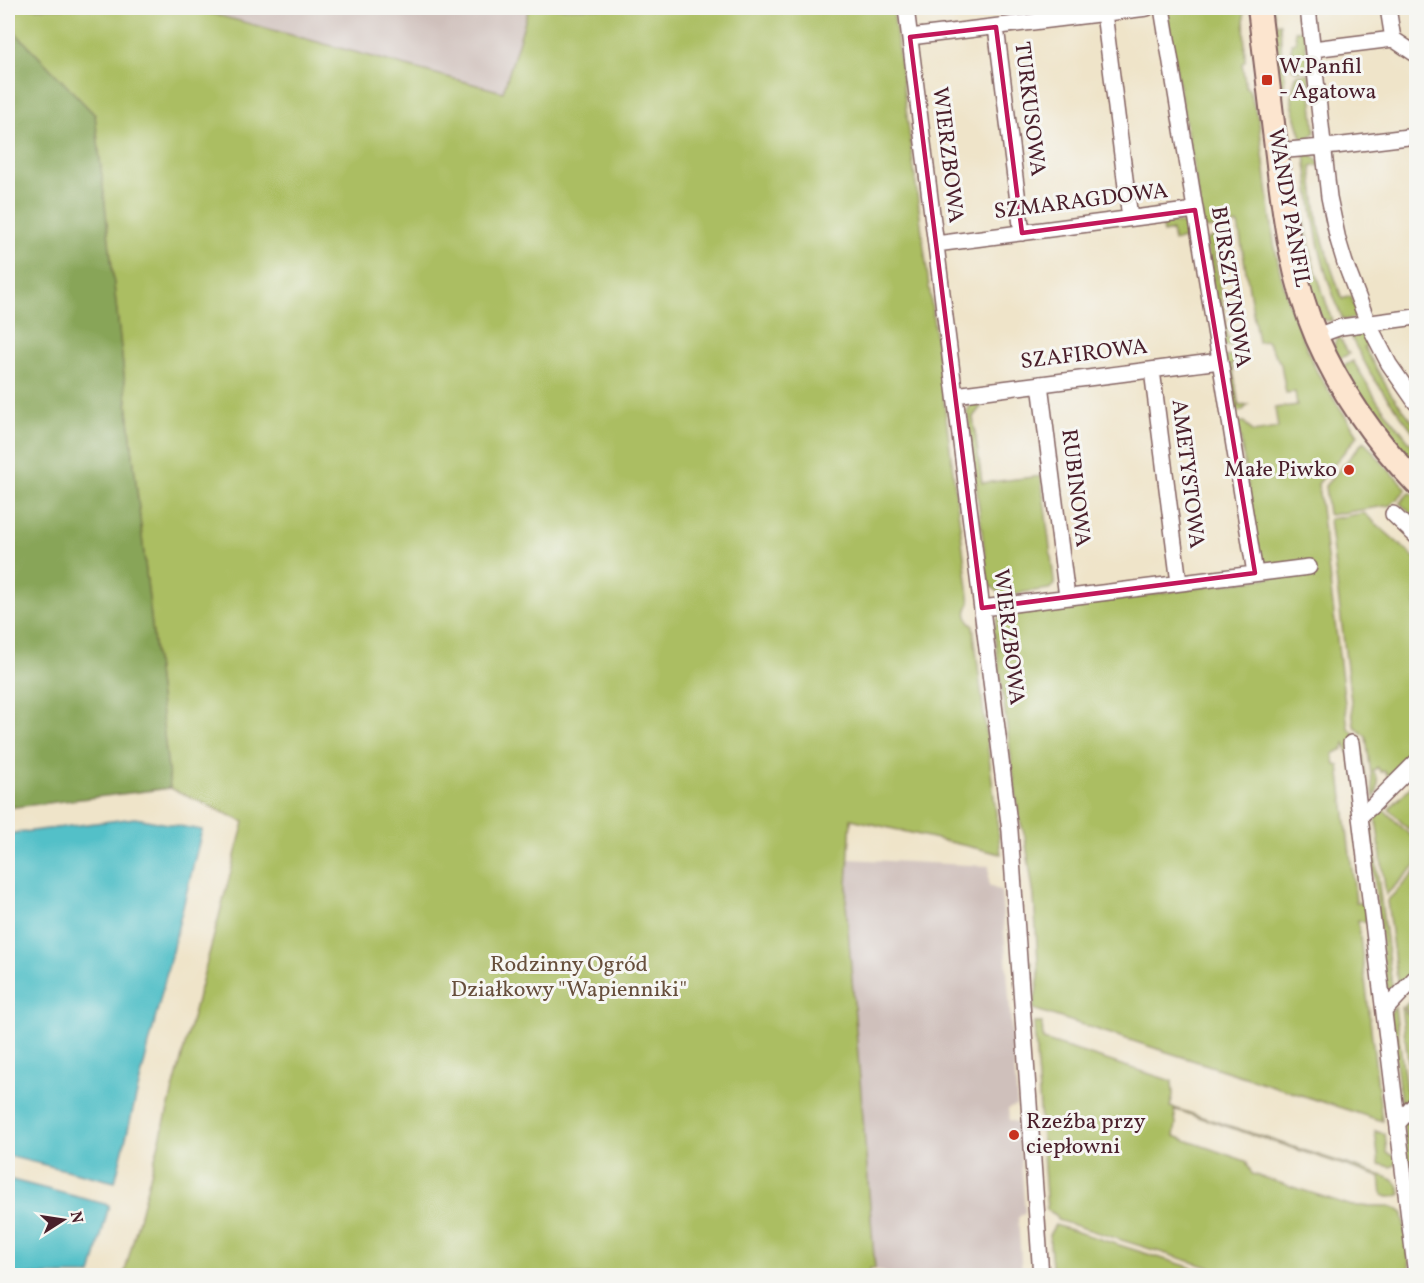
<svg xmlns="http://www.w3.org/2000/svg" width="1424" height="1283" viewBox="0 0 1424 1283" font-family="Vollkorn,serif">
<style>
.industrial{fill:#cfc0bb}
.green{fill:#abbe62;stroke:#7a6e46;stroke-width:1.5}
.forest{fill:#88a558;stroke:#696242;stroke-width:1.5}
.water{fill:#52c0c8;stroke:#4e707a;stroke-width:1.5}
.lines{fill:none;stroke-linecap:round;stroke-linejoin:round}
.street-casing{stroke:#846462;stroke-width:18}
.secondary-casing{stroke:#846462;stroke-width:26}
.street{stroke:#fff;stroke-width:15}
.secondary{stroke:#fce5cf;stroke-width:22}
.marked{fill:none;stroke:#c2185b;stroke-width:4.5;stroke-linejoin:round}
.poi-dot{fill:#c8321e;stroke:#f6f6f2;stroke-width:2}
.labels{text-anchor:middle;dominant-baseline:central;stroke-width:6;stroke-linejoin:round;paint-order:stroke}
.poi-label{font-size:22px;fill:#4a1f2b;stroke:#f6f6f2;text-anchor:start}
.street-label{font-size:22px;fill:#4a1f2b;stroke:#f6f6f2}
.park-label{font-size:22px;fill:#674f3c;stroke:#f6f6f2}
</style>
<rect width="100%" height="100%" fill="#f6f6f2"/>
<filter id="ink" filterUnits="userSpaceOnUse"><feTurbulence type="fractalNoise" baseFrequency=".0167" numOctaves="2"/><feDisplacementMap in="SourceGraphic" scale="12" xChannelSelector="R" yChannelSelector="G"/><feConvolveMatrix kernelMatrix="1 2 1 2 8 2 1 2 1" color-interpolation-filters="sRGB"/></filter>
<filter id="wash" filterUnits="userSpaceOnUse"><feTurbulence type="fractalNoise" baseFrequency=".008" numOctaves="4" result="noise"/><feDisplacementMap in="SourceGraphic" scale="24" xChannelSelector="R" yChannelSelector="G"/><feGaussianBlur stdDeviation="1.35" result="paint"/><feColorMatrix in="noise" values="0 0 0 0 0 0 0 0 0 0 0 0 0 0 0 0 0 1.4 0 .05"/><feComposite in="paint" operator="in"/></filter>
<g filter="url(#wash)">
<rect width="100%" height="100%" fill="#efe4c9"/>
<!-- industrial -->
<path class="industrial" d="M191 8H529L503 92Z
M849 859 989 866V886L1001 891 1017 1102V1105L1008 1109 1009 1120 1018 1123 1025 1212 1018 1218 1022 1273 1029 1275 893 1276 875 1269 846 903Z"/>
<!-- green -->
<path class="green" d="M8 8H191L503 92 529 8H893L970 603C964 613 966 617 973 626L1001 854 851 819 846 903 875 1269 870 1268 868 1275H124L244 822 170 788 95 115 8 25Z
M1165 8H1244L1245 61 1242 63 1246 88 1249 89 1259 122 1274 243 1281 275 1289 303 1298 327 1317 372 1336 402 1358 435 1318 484 1348 728 1361 740 1369 801 1364 802 1345 743 1343 749 1333 754 1335 765 1339 766 1356 902 1365 904 1367 923 1358 920 1382 1121 1033 1009 1039 977 1034 897 1025 837 1019 817 994 629 998 618 1004 615 1311 572 1268 566 1260 563 1238 422H1244L1253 432 1278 428 1275 408 1297 405 1295 392 1286 393 1281 364 1267 341 1258 342 1238 224 1206 229 1204 227Z
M1269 8H1273L1275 24 1280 23 1282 61 1285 77 1283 89 1282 105 1287 125 1293 141 1287 138 1285 133Z
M1304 30 1309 69 1296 71 1292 68 1291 43 1296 42 1295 31Z
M1309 73 1315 132 1308 139 1303 141 1297 122 1292 103V93L1296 75Z
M1305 154C1313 154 1317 157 1320 165L1311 167 1318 223 1331 267 1342 299 1351 296 1358 316 1357 318 1343 320C1335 300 1327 280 1322 259 1313 224 1309 189 1305 154Z
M1298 187 1313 262 1332 321 1323 320 1320 317 1304 266 1292 188Z
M1177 223 1185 224 1187 227 1191 253H1187L1185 239 1174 241 1172 231 1163 233 1162 224Z
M1215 237 1221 240 1222 244 1213 246 1228 339 1237 338C1235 344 1230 348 1223 345L1206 242 1208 239Z
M1363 331 1372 343 1364 347 1391 394 1416 426V435L1386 396 1371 374 1348 332Z
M1339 337 1349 354 1339 359C1334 351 1331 344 1339 337Z
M1228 356 1233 357 1242 362 1232 364 1239 406 1248 405 1242 411 1237 412 1234 410 1225 359Z
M1353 361 1378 402 1416 450V470L1386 436 1342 367Z
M983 401V404L973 417 982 483 1041 476 1054 580V585L1049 589 1002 595 991 586 988 580 967 412 971 404Z
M1364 441 1384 465 1406 488V490L1391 505 1330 515 1328 514 1325 486Z
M1409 493H1412L1416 497V518L1400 503Z
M1364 513 1416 559V752L1390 778 1384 771 1381 772 1377 767 1373 771C1380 780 1379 788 1374 798L1366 737 1354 726 1329 519Z
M1416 781V834L1410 828 1408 829 1389 809Z
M1380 806 1416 841V865L1386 895 1375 811Z
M1370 814 1393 994 1388 997 1367 817Z
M1416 871V968L1398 987 1387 901Z
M1026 962H1032L1033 977 1028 998Z
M1416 995V1020L1404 1007Z
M1395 1007 1408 1106 1402 1111 1390 1013Z
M1401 1007 1416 1023V1093L1413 1097Z
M1034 1023H1042L1043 1040 1172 1081 1173 1095 1170 1107 1174 1108 1380 1175C1392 1179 1398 1180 1401 1194 1394 1198 1389 1198 1382 1195L1380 1177 1174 1109 1176 1124 1174 1136 1246 1161 1252 1174 1352 1206H1389L1397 1209 1403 1214 1411 1275H1234L1057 1220 1056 1215 1047 1210Z
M1408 1115 1416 1184V1227L1403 1120Z
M1375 1131 1385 1134 1387 1153 1397 1157 1395 1165 1391 1167 1379 1164Z
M1055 1225 1215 1275H1053L1049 1235Z"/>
<!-- forest -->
<path class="forest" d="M8 25 95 115 170 788 8 808Z"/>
<!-- water -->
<path class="water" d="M135 818 202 830 115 1182 8 1156V834Z
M8 1179 109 1205 91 1275H8Z"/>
</g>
<g filter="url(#ink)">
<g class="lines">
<!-- street casing -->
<g class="street-casing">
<path id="street" d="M906 8 1010 831 1041 1276
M1162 8 1255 573
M1308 8 1329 197 1338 240 1345 263 1368 323 1389 364 1416 403
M1388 8 1393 39
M1104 13 1130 218
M996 27 1022 233
M910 37 1147 8
M1393 39 1414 53H1416
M1313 49 1393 39
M1276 151 1335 146 1416 136
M936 244 1195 210
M1316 336 1341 327 1416 317
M1152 370 1179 583
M1040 384 1067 597
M955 395 1220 361
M1393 514 1416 536
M982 608 1309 567
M1351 743 1416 1275
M1360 816 1372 806 1416 762
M1384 1011 1416 977
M1398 1123 1416 1103"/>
</g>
<!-- secondary casing -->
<g class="secondary-casing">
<path id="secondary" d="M1259 8C1265 57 1271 107 1277 156 1284 218 1292 280 1317 338 1341 393 1374 439 1416 483"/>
</g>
<!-- street -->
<use href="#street" class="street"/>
<!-- secondary -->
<use href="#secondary" class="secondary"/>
</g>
</g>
<!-- marked area -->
<path class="marked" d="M996 27 1022 233 1195 210 1255 573 982 608 910 37Z"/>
<!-- markers -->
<g class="poi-dot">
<rect x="1261" y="74" width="12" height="12" rx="3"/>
<circle cx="1349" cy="470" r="6"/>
<circle cx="1014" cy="1135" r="6"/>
</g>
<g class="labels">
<!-- poi labels -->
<g class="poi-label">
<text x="1279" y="67">W.Panfil<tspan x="1279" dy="25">- Agatowa</tspan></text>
<text x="1337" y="470" text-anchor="end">Małe Piwko</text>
<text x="1026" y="1122">Rzeźba przy<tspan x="1026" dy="25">ciepłowni</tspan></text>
</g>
<!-- street labels -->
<g class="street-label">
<text transform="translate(1029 109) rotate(83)">TURKUSOWA</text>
<text transform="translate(947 155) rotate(83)">WIERZBOWA</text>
<text transform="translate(1081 202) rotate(-7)">SZMARAGDOWA</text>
<text transform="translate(1288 208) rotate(80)">WANDY PANFIL</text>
<text transform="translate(1230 287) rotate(81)">BURSZTYNOWA</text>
<text transform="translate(1084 355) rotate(-7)">SZAFIROWA</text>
<text transform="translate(1187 474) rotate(83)">AMETYSTOWA</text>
<text transform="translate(1075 488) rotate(83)">RUBINOWA</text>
<text transform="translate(1008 637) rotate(83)">WIERZBOWA</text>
</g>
<!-- park labels -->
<g class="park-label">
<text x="569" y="965">Rodzinny Ogród<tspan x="569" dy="25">Działkowy "Wapienniki"</tspan></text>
</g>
</g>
<!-- margin -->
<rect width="1424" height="1283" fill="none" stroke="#f6f6f2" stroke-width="30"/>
<!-- north arrow -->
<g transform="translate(63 1220) rotate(78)" stroke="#f6f6f2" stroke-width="4.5" paint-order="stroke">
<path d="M0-4.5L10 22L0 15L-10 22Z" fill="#4a1f2b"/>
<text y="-9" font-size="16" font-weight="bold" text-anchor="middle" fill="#4a1f2b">N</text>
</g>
</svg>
